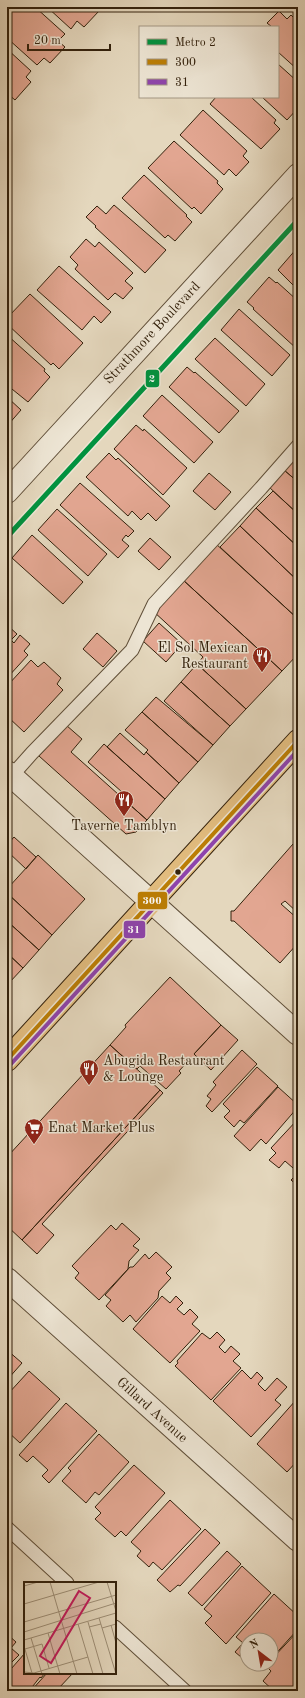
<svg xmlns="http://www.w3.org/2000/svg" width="305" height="1698" viewBox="0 0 305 1698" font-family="'Old Standard TT',serif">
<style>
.building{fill:#e2a691;stroke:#33210c}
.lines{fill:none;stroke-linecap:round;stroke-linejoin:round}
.lane-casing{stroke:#5f4e38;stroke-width:15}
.street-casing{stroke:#5f4e38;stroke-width:24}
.primary-casing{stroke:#33210c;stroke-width:24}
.lane{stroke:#ede5d4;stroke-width:13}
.street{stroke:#ede5d4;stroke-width:22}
.primary{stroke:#e2bc7e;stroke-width:22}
.bus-1-casing{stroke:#ede5d4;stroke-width:7}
.bus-2-casing{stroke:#ede5d4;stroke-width:7}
.bus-1{stroke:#bc7e04;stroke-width:4}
.bus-2{stroke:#8e44ad;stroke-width:4}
.metro-1-casing{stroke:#ede5d4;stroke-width:8}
.metro-1{stroke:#00923f;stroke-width:5}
.bus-dot{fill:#33210c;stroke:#ede5d4;stroke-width:1.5}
.labels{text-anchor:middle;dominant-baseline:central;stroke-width:3;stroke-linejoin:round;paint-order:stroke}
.street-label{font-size:14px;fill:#33210c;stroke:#ede5d4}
.poi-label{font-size:14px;fill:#33210c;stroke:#ede5d4;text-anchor:start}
.inset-road{fill:none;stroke:#9d8e76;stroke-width:1}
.view{fill:#c2185b;fill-opacity:0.15;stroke:#c2185b;stroke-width:2}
.inset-edge{fill:none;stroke:#33210c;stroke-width:2}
.line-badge{stroke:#ede5d4;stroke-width:1.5}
.badge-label{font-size:11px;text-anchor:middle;font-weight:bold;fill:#fff}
</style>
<rect width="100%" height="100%" fill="#e4d7bd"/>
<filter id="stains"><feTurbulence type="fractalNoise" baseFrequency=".005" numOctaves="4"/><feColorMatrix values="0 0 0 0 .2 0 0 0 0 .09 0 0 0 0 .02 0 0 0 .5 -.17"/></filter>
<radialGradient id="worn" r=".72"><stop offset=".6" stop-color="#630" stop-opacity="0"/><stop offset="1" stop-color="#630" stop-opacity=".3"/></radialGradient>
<!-- building -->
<path class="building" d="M7 7H35L65 34 58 41 65 47 50 63 44 58 37 65 7 38Z
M47 7H95L99 11 84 27 77 21 71 29Z
M279 11 287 19 291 15 298 22V70L278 52V27H272L267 23Z
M7 49 31 71 26 77 31 82 15 100 9 95 7 97Z
M278 64 298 82V108L287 120 262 97H278Z
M216 97H251L276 120 274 123 280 129 261 149 210 104Z
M203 110 247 151 243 156 249 162 236 176 229 169 224 175 180 135Z
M174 141 218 181 217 183 223 189 201 214 194 207 192 209 148 168Z
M144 175 187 215 186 216 192 222 175 241 168 235 165 238 122 198Z
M114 205 166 250 145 273 95 227 96 226 86 217 97 206 106 214Z
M86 239 95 247 99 242 133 273 125 281 133 288 123 299 115 293 108 300 75 269 78 265 70 257Z
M298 247V290L278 270Z
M59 266 111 312 101 323 94 316 82 330 37 290Z
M269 277 276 283 277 282 298 301 297 349 253 309 254 308 247 302Z
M30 294 83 343 59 369 53 363 51 365 7 324V318Z
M239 309 290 355 272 376 221 330Z
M7 335 45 369 44 371 50 377 28 402 7 385Z
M215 338 265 384 246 406 195 359Z
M187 367 194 373 195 372 239 411 219 433 169 387Z
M162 395 213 442 194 463 143 416Z
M7 397 21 410 7 426Z
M136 425 143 431 144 429 187 468 163 495 114 449Z
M109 453 116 460 118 458 170 506 156 521 148 513 141 520 132 511 128 516 86 477Z
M298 455V482L284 470Z
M284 470 298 482V514L269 487Z
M209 473 231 492 215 510 193 491Z
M80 483 134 531 128 537 126 535 122 540 129 546 118 558 60 505Z
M273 491 298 514V547L256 508Z
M256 508 298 547V581L240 526Z
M57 509 107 554 88 576 38 530Z
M240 526 298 581V619L220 547Z
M32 535 83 582 63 604 12 558Z
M150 538 171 557 159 570 138 551Z
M215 543 298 619V654L282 671 182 579Z
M182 579 282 671 246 709 197 664 203 657 153 611Z
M159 623 182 644 166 662 143 641Z
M7 625 17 634 11 640 14 643 20 635 30 644 24 651 28 655 7 678Z
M97 633 117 651 103 667 83 649Z
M31 660 38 667 44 662 61 678 57 684 63 690 24 732 8 717 12 713 7 708V686Z
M197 664 246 709 230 726 181 682Z
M181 682 230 726 213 745 164 701Z
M156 697 213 745 198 762 142 712Z
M142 712 198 762 179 783 146 752 148 750 125 730Z
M66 725 82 739 71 752 147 820 136 832 126 834 39 756Z
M120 733 144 755 146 752 179 783 165 799 107 747Z
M104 744 165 799 147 820 121 797 122 792 88 762Z
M14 837 36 857 26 869 7 851V845Z
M293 844 298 849V913L285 901 281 904 298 919V943L280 963 234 921H231V911H234L242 902Z
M38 855 85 899 52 935 7 893V889Z
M7 893 52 935 39 950 7 921Z
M7 921 39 950 23 968 7 953Z
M7 953 23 968 8 984 7 983Z
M170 977 221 1025 194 1054 199 1059 193 1064 189 1060 179 1071 181 1073 166 1089 140 1066 137 1069 110 1045 126 1027 125 1025Z
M221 1025 238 1040 211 1070 194 1054Z
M110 1045 160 1090 22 1240 7 1226V1157Z
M242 1050 257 1064 212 1112 206 1106 211 1099 207 1096 216 1085 213 1082Z
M257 1067 278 1086 244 1123 240 1120 234 1127 224 1117 230 1111 223 1104Z
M278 1087 298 1105V1107L266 1144 261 1139 250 1151 234 1136Z
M160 1090 163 1093 42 1224 54 1235 37 1254 22 1240Z
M298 1119V1162L293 1168 285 1161 279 1168 269 1160 276 1153 271 1148Z
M298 1164V1186L291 1180 298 1173 293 1169Z
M122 1223 140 1239 133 1246 139 1250 129 1261 128 1269 99 1300 75 1278 79 1273 72 1266 111 1225 116 1230Z
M156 1252 172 1267 166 1273 171 1278 159 1291 158 1298 136 1322 130 1315 123 1322 106 1306 111 1300 105 1295 130 1267H133L145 1254 149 1259Z
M162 1296 170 1303 176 1296 183 1303 177 1309 184 1315 190 1309 198 1317 192 1324 200 1331 170 1363 133 1329Z
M217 1332 225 1340 219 1347 225 1353 231 1346 240 1354 233 1361 241 1368 211 1400 175 1366 178 1363 177 1361 202 1333 210 1339Z
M7 1350 22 1363 7 1380Z
M242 1370 251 1379 257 1372 263 1378 258 1384 265 1391 277 1378 287 1387 275 1400 281 1405 251 1437 213 1401Z
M29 1371 60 1399 20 1443 7 1431V1395Z
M296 1400 298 1401V1460L287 1472 257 1444Z
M66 1403 97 1431 49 1483 42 1476 48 1470 33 1456 27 1462 19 1455Z
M99 1434 129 1462 99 1495 95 1492 86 1503 62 1481 71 1471 68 1468Z
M134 1465 165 1493 126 1536 121 1531 115 1537 95 1519 101 1513 95 1507Z
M170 1500 201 1529 162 1570 153 1562 149 1567 137 1556 141 1551 131 1542Z
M205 1529 220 1543 180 1586 178 1585 170 1592 157 1580Z
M227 1551 241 1564 202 1606 188 1593Z
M242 1566 271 1593 226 1644 205 1623 212 1616 204 1609Z
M274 1594 298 1616V1629L271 1659V1640H247V1662L235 1652 243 1643 236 1637Z
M298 1631V1691H294L289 1687 286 1691H274L263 1681 271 1671 266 1666 271 1664V1660Z
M7 1634 16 1642 11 1648 19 1655 7 1667Z
M25 1653V1673H45L41 1678 40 1677 29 1691H7V1670L11 1669Z
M47 1673H73L58 1689 60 1691H31Z
M80 1686 85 1691H75Z"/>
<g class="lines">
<!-- lane casing -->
<g class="lane-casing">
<path id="lane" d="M8 780 32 753 132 650 154 604 261 488 298 446
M7 1528 67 1583
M115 1627 185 1691"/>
</g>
<!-- street casing -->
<g class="street-casing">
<path id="street" d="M7 492 298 175
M7 772 298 1034
M7 1279 298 1540"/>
</g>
<!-- primary casing -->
<g class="primary-casing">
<path id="primary" d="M7 1060 298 741"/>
</g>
<!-- lane -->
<use href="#lane" class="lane"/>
<!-- street -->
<use href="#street" class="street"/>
<!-- primary -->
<use href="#primary" class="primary"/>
<!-- bus-1 casing -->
<g class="bus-1-casing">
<path id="bus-1" d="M7 1060 298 741"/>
</g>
<!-- bus-2 casing -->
<g class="bus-2-casing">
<path id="bus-2" d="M11 1064 298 750"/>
</g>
<!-- bus-1 -->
<use href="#bus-1" class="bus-1"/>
<!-- bus-2 -->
<use href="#bus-2" class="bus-2"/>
<!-- metro-1 casing -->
<g class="metro-1-casing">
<path id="metro-1" d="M7 537 298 220"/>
</g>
<!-- metro-1 -->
<use href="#metro-1" class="metro-1"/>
</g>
<!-- icons -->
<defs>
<g id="restaurant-pin" transform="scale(1)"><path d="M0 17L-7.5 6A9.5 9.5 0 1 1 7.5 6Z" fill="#8f2418" stroke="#ede5d4"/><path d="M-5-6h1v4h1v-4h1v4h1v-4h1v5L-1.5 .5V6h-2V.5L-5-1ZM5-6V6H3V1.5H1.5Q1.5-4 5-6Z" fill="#fff"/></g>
<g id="supermarket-pin" transform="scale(1)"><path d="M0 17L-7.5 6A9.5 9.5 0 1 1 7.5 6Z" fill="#8f2418" stroke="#ede5d4"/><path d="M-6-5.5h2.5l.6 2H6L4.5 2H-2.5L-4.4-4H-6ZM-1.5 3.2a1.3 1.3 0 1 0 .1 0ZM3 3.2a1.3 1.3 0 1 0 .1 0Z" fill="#fff"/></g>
</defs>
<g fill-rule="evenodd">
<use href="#restaurant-pin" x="262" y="656"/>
<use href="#restaurant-pin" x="124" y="800"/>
<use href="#restaurant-pin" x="89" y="1069"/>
<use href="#supermarket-pin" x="34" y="1128"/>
</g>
<!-- markers -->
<circle class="bus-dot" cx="178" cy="872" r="3.5"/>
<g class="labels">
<!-- street labels -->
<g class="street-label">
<text transform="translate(152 333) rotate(-47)">Strathmore Boulevard</text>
<text transform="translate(152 1410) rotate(42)">Gillard Avenue</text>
</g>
<!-- poi labels -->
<g class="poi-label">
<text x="248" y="648" text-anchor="end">El Sol Mexican<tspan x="248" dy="16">Restaurant</tspan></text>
<text x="124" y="826" text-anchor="middle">Taverne Tamblyn</text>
<text x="103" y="1061">Abugida Restaurant<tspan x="103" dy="16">&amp; Lounge</tspan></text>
<text x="48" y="1128">Enat Market Plus</text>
</g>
</g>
<!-- overview -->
<g transform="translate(24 1582)">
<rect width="92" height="92" fill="#e4d7bd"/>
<path class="inset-road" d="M26 0 53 92M83 0 92 29M0 4 14 0M0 22 75 0M75 36 92 92M0 40 92 13M64 40 79 92M54 42 69 92M87 43 92 61M65 45 77 42M78 46 92 42M0 50 92 21M24 51 36 92M7 56 18 92M0 58 92 31M0 64 8 91M1 67 18 62 25 86M0 90 10 91 64 75"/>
<path class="view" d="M55 9 66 16 27 81 16 74Z"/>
<rect width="92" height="92" class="inset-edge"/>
</g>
<g class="line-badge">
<rect x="145" y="369" width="15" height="19" rx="4" fill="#00923f"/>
<rect x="137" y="891" width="31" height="19" rx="4" fill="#bc7e04"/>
<rect x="123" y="920" width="23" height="19" rx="4" fill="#8e44ad"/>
</g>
<g class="badge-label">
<text x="152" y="382">2</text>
<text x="152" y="904">300</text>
<text x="134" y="933">31</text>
</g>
<!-- margin -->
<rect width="305" height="1698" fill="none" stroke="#e4d7bd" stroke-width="24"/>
<rect x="8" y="8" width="289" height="1682" fill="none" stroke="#33210c" stroke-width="2"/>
<rect x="12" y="12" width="281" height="1674" fill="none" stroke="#33210c"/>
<!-- legend -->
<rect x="139" y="26" width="140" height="72" fill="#ede5d4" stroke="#a39784"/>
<rect x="147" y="39" width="20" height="6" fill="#00923f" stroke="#a39784"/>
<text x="175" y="46" font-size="12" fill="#33210c">Metro 2</text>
<rect x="147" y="59" width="20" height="6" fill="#bc7e04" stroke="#a39784"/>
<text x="175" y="66" font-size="12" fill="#33210c">300</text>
<rect x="147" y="79" width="20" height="6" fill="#8e44ad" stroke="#a39784"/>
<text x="175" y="86" font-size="12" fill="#33210c">31</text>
<!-- north arrow -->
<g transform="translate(259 1652) rotate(329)"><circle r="19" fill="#ede5d4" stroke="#a39784"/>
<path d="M0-3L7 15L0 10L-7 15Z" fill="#8f2418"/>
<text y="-6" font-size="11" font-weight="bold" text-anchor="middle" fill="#33210c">N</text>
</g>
<!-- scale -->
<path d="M28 44v6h82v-6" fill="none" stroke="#33210c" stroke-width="2"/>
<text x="34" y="44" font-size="12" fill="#33210c" stroke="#ede5d4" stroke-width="3" paint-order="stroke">20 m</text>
<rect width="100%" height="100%" filter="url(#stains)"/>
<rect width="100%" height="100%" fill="url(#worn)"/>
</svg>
